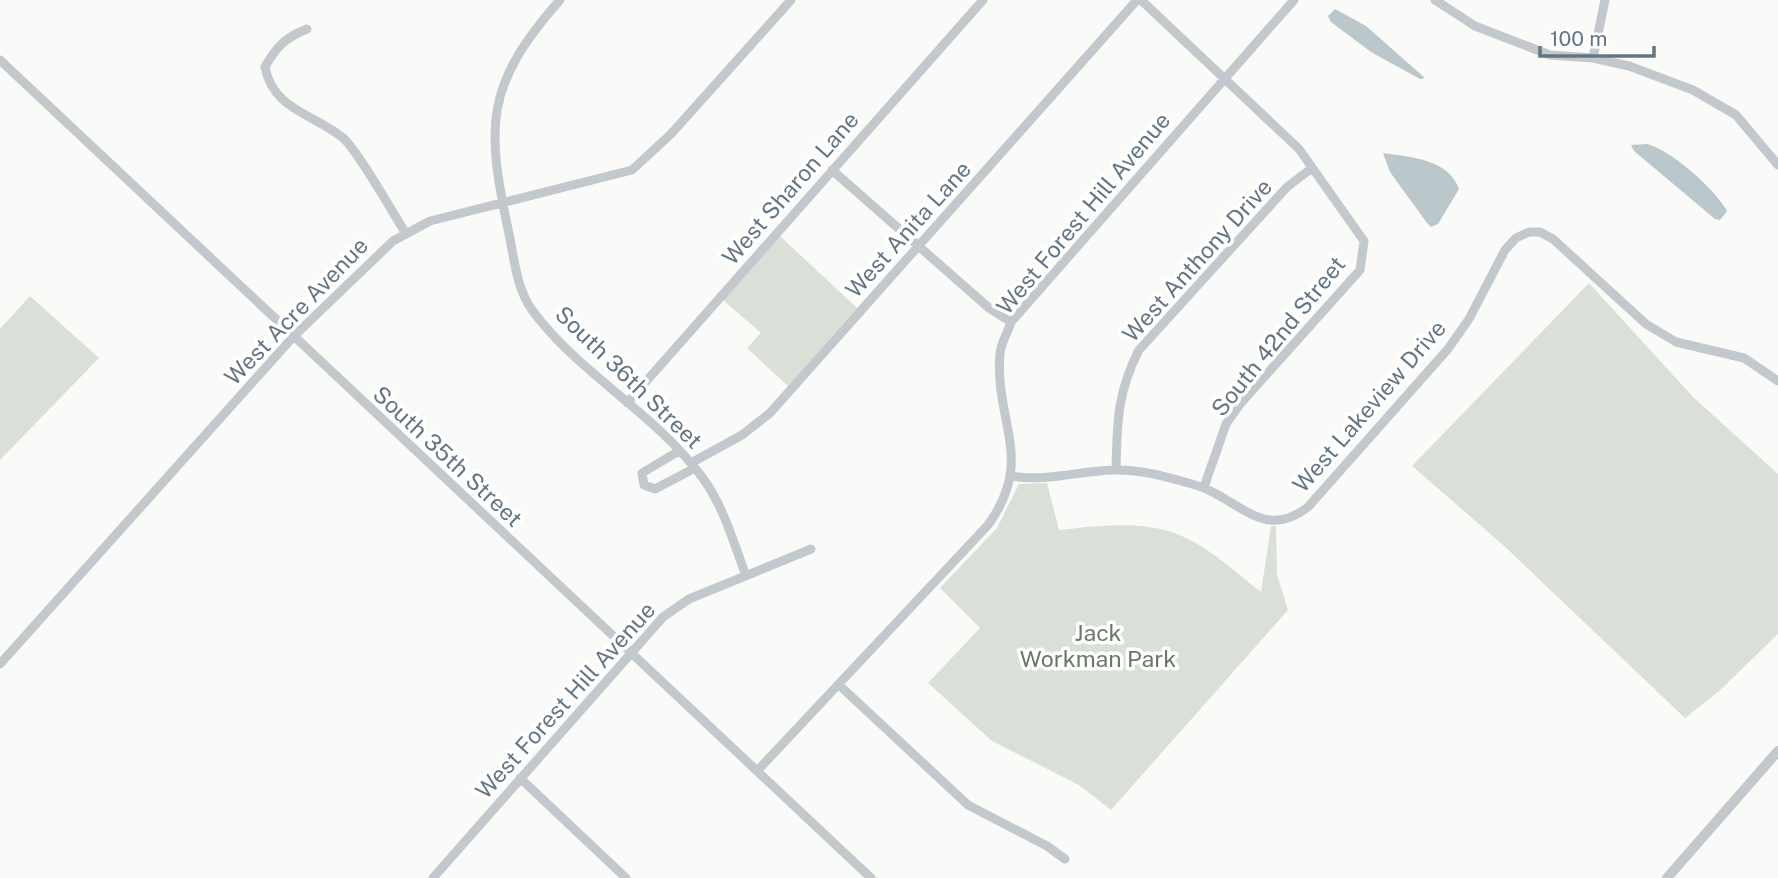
<svg xmlns="http://www.w3.org/2000/svg" width="1778" height="878" viewBox="0 0 1778 878" font-family="'Public Sans',sans-serif">
<style>
.green{fill:#dadfd7}
.water{fill:#bbc7cb}
.lines{fill:none;stroke-linecap:round;stroke-linejoin:round}
.minor{stroke:#c3c8cc;stroke-width:9}
.tertiary{stroke:#c3c8cc;stroke-width:10}
.labels{text-anchor:middle;dominant-baseline:central;stroke-width:7;stroke-linejoin:round;paint-order:stroke}
.street-label{font-size:23px;fill:#657683;stroke:#fff}
.park-label{font-size:23px;fill:#687a64;stroke:#fff}
</style>
<rect width="100%" height="100%" fill="#fafaf8"/>
<!-- green -->
<path class="green" d="M780 236 857 308 788 386 747 348 761 333 723 300Z
M1589 283 1693 397 1778 474V634L1719 691 1685 718 1502 544 1412 466Z
M30 296 99 358 0 460V329Z
M1047 483 1059 530C1097 526 1141 520 1177 534 1208 546 1235 572 1261 592L1271 526H1276L1277 575 1288 610 1111 810 1079 785 992 741 928 683 980 628 940 588 997 528 1019 484Z"/>
<!-- water -->
<path class="water" d="M1335 9 1366 26 1425 78 1420 79 1371 52 1331 22 1328 16Z
M1647 144C1671 150 1715 189 1727 211L1720 220 1715 219 1634 151 1631 145Z
M1383 153C1410 157 1449 159 1459 189L1438 224 1431 227 1427 223 1390 172Z"/>
<g class="lines">
<!-- minor -->
<path class="minor" d="M560 0C484 86 486 126 509 234 514 258 517 290 532 310 579 374 655 413 702 477 723 505 733 541 745 573
M1141 0 1299 149 1364 241 1360 270 1241 403 1226 424 1204 487
M1435 0 1475 26 1550 55 1593 58 1629 66 1693 90 1736 115 1778 165
M307 29C286 37 276 47 265 67 273 109 311 113 342 137 357 149 392 212 405 232
M1593 58 1605 0
M0 60 871 878
M832 170 989 308 1011 322
M627 403 983 0
M679 451 642 473 644 485 655 489 695 468
M691 463 742 435 770 413 1137 0
M1116 470C1117 423 1117 393 1139 350L1287 187 1312 168
M1011 476C1046 482 1079 471 1113 470 1140 469 1167 477 1192 484 1238 496 1262 543 1308 507L1448 349 1469 319 1505 250 1516 238 1529 232H1540L1553 239 1646 324 1676 342 1744 358 1778 381
M0 664 293 337 393 241 430 221 632 170 671 134 791 0
M839 685 968 805 1047 846 1065 859
M758 770 988 525C1036 459 994 422 1000 353 1001 343 1008 332 1011 322L1294 0
M520 778 626 878
M433 878 663 617 689 599 811 549"/>
<!-- tertiary -->
<path class="tertiary" d="M1667 878 1778 751"/>
</g>
<g class="labels">
<!-- street labels -->
<g class="street-label">
<text transform="translate(790 188) rotate(-49)">West Sharon Lane</text>
<text transform="translate(1083 213) rotate(-50)">West Forest Hill Avenue</text>
<text transform="translate(908 229) rotate(-48)">West Anita Lane</text>
<text transform="translate(1197 260) rotate(-48)">West Anthony Drive</text>
<text transform="translate(296 311) rotate(-46)">West Acre Avenue</text>
<text transform="translate(1278 336) rotate(-51)">South 42nd Street</text>
<text transform="translate(629 377) rotate(44)">South 36th Street</text>
<text transform="translate(1369 406) rotate(-49)">West Lakeview Drive</text>
<text transform="translate(448 456) rotate(43)">South 35th Street</text>
<text transform="translate(565 700) rotate(-48)">West Forest Hill Avenue</text>
</g>
<!-- park labels -->
<g class="park-label">
<text x="1098" y="632">Jack<tspan x="1098" dy="26">Workman Park</tspan></text>
</g>
</g>
<!-- scale -->
<path d="M1540 46v10h114v-10" fill="none" stroke="#657683" stroke-width="3.5"/>
<text x="1550" y="46" font-size="21" fill="#657683" stroke="#ffffff" stroke-width="5" paint-order="stroke">100 m</text>
</svg>
